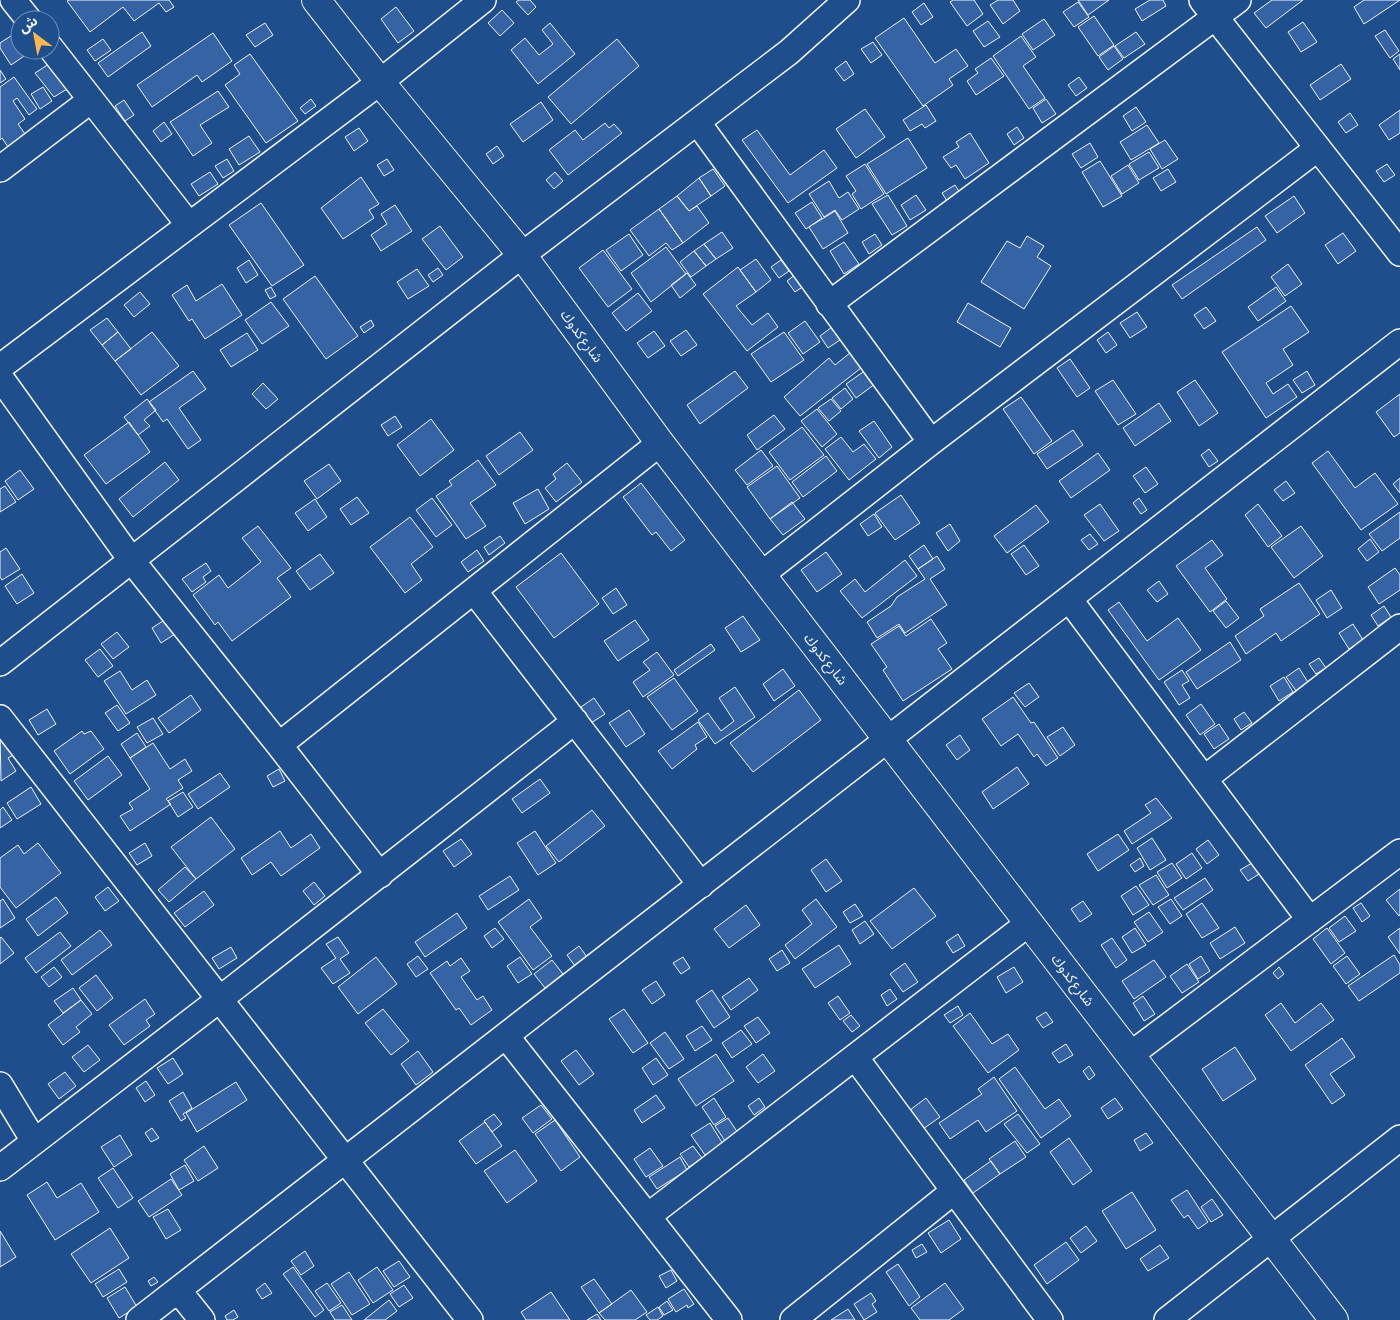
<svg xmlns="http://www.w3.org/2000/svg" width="1400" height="1320" viewBox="0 0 1400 1320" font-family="'Asap Condensed','Noto Sans Arabic',sans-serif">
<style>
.building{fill:#3563a3;stroke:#f2f6ff}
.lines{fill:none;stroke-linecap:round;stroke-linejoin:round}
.minor-casing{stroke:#f2f6ff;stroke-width:28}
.tertiary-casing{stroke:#f2f6ff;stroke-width:30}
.minor{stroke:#1f4e8c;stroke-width:25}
.tertiary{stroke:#1f4e8c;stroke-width:28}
.labels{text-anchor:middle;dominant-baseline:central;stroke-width:4;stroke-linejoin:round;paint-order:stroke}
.street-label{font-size:14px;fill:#f2f6ff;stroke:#1f4e8c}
</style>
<rect width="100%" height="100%" fill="#1f4e8c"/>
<!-- building -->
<path class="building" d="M69 0H169L174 7 166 12 159 3 134 21 123 7 90 32 67 1Z
M519 0H530L536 7 528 15 516 2Z
M953 0H974L983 14 967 26 950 2Z
M998 0H1013L1020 11 1003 24 990 5Z
M1078 0H1109L1088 15Z
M1150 0H1163L1166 6 1142 21 1135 9Z
M1272 0H1303L1266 28 1254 13Z
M1364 0H1400L1364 24 1354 7Z
M1078 2 1089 17 1074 27 1063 12Z
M924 3 933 17 921 25 912 12Z
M396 7 414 31 398 43 381 19Z
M502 10 514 23 500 36 488 23Z
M1094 16 1114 45 1098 56 1078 27Z
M904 18 935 63 956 49 968 66 949 79 953 85 923 106 875 38Z
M1044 19 1055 35 1033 50 1022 34Z
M988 21 1000 37 984 47 973 31Z
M1303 22 1317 42 1301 52 1288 32Z
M265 23 273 35 255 47 246 35Z
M550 23 575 54 538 84 511 50 525 38 539 55 553 44 542 30Z
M20 30V50H33L11 65 0 48V43Z
M1385 30 1399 51 1390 58 1375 36Z
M142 32 151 46 108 77 98 63Z
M1136 32 1145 44 1124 58 1115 46Z
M213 33 232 61 202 82 197 75 152 107 137 85Z
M1021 36 1036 57 1023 66 1045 98 1029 109 993 56Z
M103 39 111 50 95 61 87 50Z
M617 39 639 66 571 124 548 97Z
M873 42 882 55 871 63 861 49Z
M1114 46 1123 59 1108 70 1099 57Z
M250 54 298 121 266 143 225 85 240 74 234 65Z
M1400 54V70L1393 59Z
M991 58 1004 76 976 95 967 81 978 73 975 69Z
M846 61 854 74 844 81 835 69Z
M49 64 67 89 54 97 35 73Z
M1341 64 1351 79 1320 100 1310 85Z
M0 70 6 79 0 83Z
M14 77 37 109 29 115 17 98 13 101 25 119 18 124 25 134 8 147 2 138 0 140V87Z
M1079 77 1087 88 1076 96 1068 85Z
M43 87 52 101 40 109 31 94Z
M218 91 229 107 200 125 212 143 193 156 170 122Z
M311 99 316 106 305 114 300 108Z
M1046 99 1056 114 1042 123 1033 108Z
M124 100 134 115 125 121 115 106Z
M541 102 553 120 523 142 510 124Z
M926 105 936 121 925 128 922 124 910 131 903 120Z
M1136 107 1146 122 1132 131 1123 116Z
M865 109 885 137 856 158 836 129Z
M1400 110V133L1389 140 1379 125Z
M1350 113 1358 125 1346 133 1338 122Z
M164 122 172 134 161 142 153 131Z
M605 123 609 128 614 124 622 133 568 175 549 150 575 130 583 140Z
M1147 125 1159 143 1131 160 1120 142Z
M1017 127 1024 138 1014 145 1007 134Z
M359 128 368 141 354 151 345 137Z
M757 130 790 175 824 150 837 168 788 203 742 140Z
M970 133 989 163 965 179 956 165 951 168 943 157 959 147 956 142Z
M249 136 260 152 239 165 229 149Z
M908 138 927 168 886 194 867 164Z
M1165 140 1178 159 1162 169 1150 149Z
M1090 143 1098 157 1081 168 1072 154Z
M497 146 504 156 493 164 486 154Z
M1149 152 1159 168 1139 180 1129 164Z
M227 159 234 171 223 178 215 166Z
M387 159 394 170 384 176 377 165Z
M1100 161 1122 196 1103 207 1082 172Z
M865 164 884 194 861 209 852 194 856 191 846 176Z
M1387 164 1395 175 1384 182 1376 171Z
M1128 165 1139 183 1122 194 1111 176Z
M713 169 725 186 711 196 699 178Z
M1168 169 1176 182 1161 191 1153 178Z
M210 172 218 184 199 196 191 184Z
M555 172 563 181 554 189 546 180Z
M361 177 379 204 369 210 374 218 343 239 321 208Z
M699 178 711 196 689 211 677 196Z
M829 181 839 198 848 192 859 209 842 220 835 210 824 217 809 194Z
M955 185 960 193 947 201 942 193Z
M888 195 907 226 892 235 872 204Z
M916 195 926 210 910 220 901 205Z
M677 196 689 211 697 206 709 223 683 243 659 209Z
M1294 196 1305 213 1277 233 1265 216Z
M812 202 822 218 806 229 795 213Z
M261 203 304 265 272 286 229 225Z
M395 205 412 231 381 251 371 235 387 224 381 214Z
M659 209 683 243 672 250 666 243 649 256 630 230Z
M835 211 848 233 823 249 809 227Z
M440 226 463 257 446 270 422 239Z
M1257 227 1266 240 1182 299 1172 285Z
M722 232 733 248 716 259 704 244Z
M1343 233 1356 251 1338 264 1325 245Z
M629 234 643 255 621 271 606 250Z
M875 234 882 245 869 254 862 242Z
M1027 236 1044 246 1037 257 1051 266 1024 309 981 282 1007 241 1020 248Z
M844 242 859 264 844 274 830 251Z
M704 244 716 259 706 266 694 251Z
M666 247 686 274 651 302 631 273Z
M603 250 632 289 608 307 579 268Z
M694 251 706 266 691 277 680 262Z
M756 259 771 280 756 292 740 270Z
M249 260 258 275 246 283 237 268Z
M781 260 789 271 779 278 771 267Z
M1288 264 1302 284 1285 296 1271 277Z
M738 267 756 292 736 306 752 325 768 313 778 327 747 351 703 294Z
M438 268 443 275 433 282 428 275Z
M417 269 429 286 408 299 397 282Z
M687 273 696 285 680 298 671 285Z
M796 274 804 286 795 292 787 281Z
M315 276 358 336 326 359 283 299Z
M222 284 242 315 205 339 192 319 189 321 172 295 187 285 196 301Z
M271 287 276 296 270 299 265 290Z
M1276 287 1286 301 1258 321 1248 307Z
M140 292 150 304 134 317 124 305Z
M638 293 652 311 626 331 612 313Z
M271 302 289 326 262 344 245 320Z
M968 303 1011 328 1000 347 957 322Z
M1291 306 1309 332 1283 349 1293 365 1266 383 1273 394 1288 384 1297 397 1266 418 1222 352Z
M1206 307 1216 321 1204 329 1194 315Z
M1137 312 1147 327 1130 338 1120 323Z
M107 318 118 332 102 345 90 330Z
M371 320 374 326 364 333 360 327Z
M805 321 820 342 803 354 788 333Z
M832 327 840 340 828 348 820 336Z
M686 330 697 345 681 356 670 341Z
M654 331 665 346 648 358 637 343Z
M118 332 131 349 115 361 102 345Z
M152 332 179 366 141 395 115 361Z
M784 332 804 360 771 382 751 354Z
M1108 332 1117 345 1106 353 1097 340Z
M247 333 258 350 231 367 220 350Z
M855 349 866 364 800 416 784 397 829 358 835 365Z
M1070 359 1090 388 1077 397 1057 368Z
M866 370 875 384 856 398 846 384Z
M193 371 206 389 179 408 201 440 188 449 167 419 163 422 149 402Z
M735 371 748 388 700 424 687 405Z
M1307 371 1315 385 1302 393 1293 380Z
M1113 380 1136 414 1118 425 1095 391Z
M1195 380 1218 413 1199 426 1177 392Z
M263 383 278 399 266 409 252 394Z
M845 388 853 399 841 409 832 398Z
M1400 394V433L1394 437 1376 412Z
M1021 397 1052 441 1034 454 1003 409Z
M147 399 156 410 144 420 150 426 138 435 124 417Z
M831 399 841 411 829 421 818 408Z
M1159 403 1171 421 1135 446 1123 428Z
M817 409 837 434 822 447 801 421Z
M774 415 785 429 757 450 747 435Z
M395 416 402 427 388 436 381 425Z
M431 419 454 450 420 476 397 445Z
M874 421 892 447 879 458 859 431Z
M129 422 150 452 106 484 84 455Z
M802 427 824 455 790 480 769 452Z
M1073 430 1083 445 1047 469 1037 454Z
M520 432 533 450 499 475 486 456Z
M841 437 853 452 864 444 876 459 849 480 825 449Z
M1209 449 1218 461 1209 467 1201 455Z
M761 450 773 466 747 485 735 470Z
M1328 451 1355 488 1375 473 1398 504 1361 530 1312 463Z
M1098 453 1110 470 1071 498 1059 481Z
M826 456 837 471 803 497 792 482Z
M478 460 496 485 470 503 486 526 466 539 436 496 452 485 449 481Z
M165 462 179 480 133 517 119 499Z
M567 463 582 482 556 502 545 488 556 479 553 474Z
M329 464 341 481 317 499 304 481Z
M777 466 800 498 770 519 747 487Z
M1146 467 1158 484 1145 493 1133 476Z
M20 470 34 489 18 500 5 481Z
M1400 478V493L1393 484Z
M1286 481 1295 493 1283 501 1274 490Z
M641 483 685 540 671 551 656 532 652 535 623 497Z
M5 486 16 502 0 512V489Z
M538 489 549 509 525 524 513 503Z
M901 495 920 523 895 540 875 513Z
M357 497 369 513 351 525 340 509Z
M432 498 452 525 436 537 416 510Z
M1139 498 1147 510 1141 514 1133 503Z
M315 499 327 517 308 531 295 513Z
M792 502 805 519 783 535 770 519Z
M1100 504 1119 531 1104 541 1084 515Z
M1258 504 1282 536 1268 547 1245 515Z
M1036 505 1049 522 1007 553 994 536Z
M1400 512V538L1382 551 1369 534Z
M874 514 882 527 868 536 860 524Z
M410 517 433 547 411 564 422 580 405 593 370 547Z
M950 524 960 541 948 551 936 533Z
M258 526 291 568 277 578 291 597 232 641 218 622 215 625 193 595 219 575 228 588 261 562 242 538Z
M1301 526 1323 556 1294 578 1271 547Z
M1090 534 1098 544 1089 550 1081 540Z
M500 536 505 543 489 555 484 547Z
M1370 539 1379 552 1367 561 1358 549Z
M1212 540 1223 555 1205 568 1227 599 1210 612 1176 566Z
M924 545 933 559 918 569 909 556Z
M1024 545 1039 566 1026 575 1011 554Z
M6 548 20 569 2 580 0 577V552Z
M477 550 484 561 468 572 461 562Z
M826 552 842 574 817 592 801 570Z
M561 553 599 604 554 638 516 587Z
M320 554 334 573 310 590 296 571Z
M937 556 945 569 930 579 947 605 905 633 899 624 877 638 867 622 891 606 897 597 925 579 918 569Z
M905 560 917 576 862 618 840 591 855 579 865 592Z
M206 563 211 571 203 577 206 582 192 592 182 579Z
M1395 568 1400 575V590L1379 604 1368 587Z
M22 574 34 593 17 604 5 586Z
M1159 581 1168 594 1157 602 1147 590Z
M1299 583 1320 614 1281 641 1276 633 1246 654 1235 636 1264 616 1260 609Z
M616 588 627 605 613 614 602 598Z
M1331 590 1342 608 1327 618 1316 600Z
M1226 601 1239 618 1226 628 1213 611Z
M1119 602 1147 641 1178 618 1201 650 1159 680 1108 610Z
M1384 606 1391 617 1378 626 1371 615Z
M743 616 760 640 741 652 725 628Z
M166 619 175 634 161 643 152 628Z
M931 619 947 643 938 649 952 669 903 701 883 670 887 667 871 644 899 626 906 636Z
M635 620 649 640 618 661 604 641Z
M1353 624 1363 640 1349 649 1339 633Z
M117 632 129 647 113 659 101 644Z
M1230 642 1241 660 1197 689 1186 672Z
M711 644 715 650 678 676 674 670Z
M100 649 113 666 98 677 85 660Z
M657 652 674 675 643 697 633 682 650 670 643 662Z
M1319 658 1326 668 1316 674 1309 664Z
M1299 668 1309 684 1297 692 1286 677Z
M783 669 795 686 774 701 763 684Z
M1182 670 1189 681 1182 685 1190 698 1179 705 1164 682Z
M120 671 132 690 147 680 156 695 126 714 104 681Z
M1284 677 1293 692 1279 701 1270 686Z
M674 678 698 711 672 730 647 697Z
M1029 683 1039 697 1025 707 1014 693Z
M735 687 755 717 715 744 698 720 708 713 721 731 734 721 719 698Z
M799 690 821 720 753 772 730 743Z
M191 695 201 710 169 733 158 718Z
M1013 697 1031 723 1034 722 1058 758 1046 766 1037 754 1034 757 1018 734 1001 746 982 719Z
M594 698 605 714 591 723 581 707Z
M1201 704 1215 724 1200 735 1186 715Z
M117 705 130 723 118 731 105 713Z
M47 709 56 724 38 735 29 720Z
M629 710 645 734 626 747 609 723Z
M1244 712 1252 723 1241 730 1234 719Z
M153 718 163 734 147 743 137 727Z
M698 722 707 737 695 745 697 749 672 769 658 751Z
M1219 724 1229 739 1214 749 1204 734Z
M1063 727 1075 745 1060 756 1047 737Z
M82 731 84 734 91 731 104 749 70 774 54 751Z
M0 732 15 754 8 758 16 771 1 781Z
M137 733 146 747 130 758 121 744Z
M960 735 970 750 957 760 946 745Z
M153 743 170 769 185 759 192 771 178 780 183 788 166 799 171 804 130 831 120 816 133 809 129 803 150 789 130 758Z
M108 756 122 775 88 800 74 781Z
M1017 767 1029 784 993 809 982 792Z
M279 769 285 781 273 787 267 776Z
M220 773 230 787 198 809 188 794Z
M540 779 550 793 522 813 512 799Z
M31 787 41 804 17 819 7 803Z
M183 792 193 807 178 817 168 801Z
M1156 798 1172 818 1132 844 1124 831 1151 813 1145 805Z
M3 807 12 820 0 828V810Z
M592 810 605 826 559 862 546 846Z
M211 817 235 849 196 879 171 847Z
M280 831 291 848 311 834 320 848 281 876 271 862 252 875 241 858Z
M535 831 556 863 538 875 517 843Z
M1118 834 1129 850 1098 871 1087 854Z
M1152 838 1166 860 1150 870 1137 848Z
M461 839 472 854 454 867 443 851Z
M1208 840 1219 855 1207 864 1196 849Z
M38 843 61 873 16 908 0 887V858L18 845 24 854Z
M145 843 152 856 137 865 129 853Z
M1192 853 1202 868 1186 879 1176 864Z
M1140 858 1144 866 1135 872 1130 865Z
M826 859 842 881 826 892 811 870Z
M1172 863 1182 878 1167 888 1157 872Z
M1252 863 1259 874 1248 881 1240 870Z
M185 867 196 879 169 902 158 890Z
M1156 875 1169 895 1153 905 1139 885Z
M510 876 519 890 488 910 479 896Z
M1205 878 1213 890 1183 910 1174 898Z
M314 882 325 896 314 905 303 891Z
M1136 886 1149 905 1133 915 1121 896Z
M108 887 119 901 105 911 95 897Z
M914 888 936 916 892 949 870 921Z
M1400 889V914L1399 916 1386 900Z
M204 891 214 905 185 927 174 913Z
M56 897 68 913 38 936 26 919Z
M3 899 15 918 0 928V901Z
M529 899 542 918 530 927 552 956 533 970 498 922Z
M816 899 837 927 795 959 785 945 812 924 802 910Z
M1171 899 1182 916 1170 924 1158 907Z
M1083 901 1092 914 1080 922 1071 909Z
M1202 903 1219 928 1202 938 1186 914Z
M1361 903 1370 916 1362 922 1353 908Z
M855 904 863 916 850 923 843 912Z
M746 905 760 925 729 948 714 929Z
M1149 912 1163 932 1148 942 1134 922Z
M457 913 467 928 425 957 415 942Z
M1345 916 1356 931 1339 942 1329 928Z
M865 921 874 934 860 944 852 930Z
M1235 927 1245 943 1220 959 1210 943Z
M495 928 504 939 492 948 484 936Z
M1135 928 1146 945 1132 953 1122 937Z
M1327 928 1345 953 1331 964 1313 939Z
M1400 928V954L1388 937Z
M100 930 112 945 72 975 61 960Z
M60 932 71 946 36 973 25 958Z
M958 934 965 946 953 953 946 942Z
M1 937 14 953 0 964V938Z
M338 937 349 953 340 959 350 973 333 984 321 968 336 958 326 944Z
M1112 938 1127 960 1116 968 1101 945Z
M839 945 851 964 815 988 802 969Z
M579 946 587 957 575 966 567 955Z
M231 947 237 958 219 969 212 958Z
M782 950 790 963 777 971 769 959Z
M1394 955 1400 965V973L1359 1001 1348 986Z
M418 956 428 969 416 977 407 964Z
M1201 956 1210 971 1198 979 1189 964Z
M1347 956 1360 974 1346 984 1333 966Z
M376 957 397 984 358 1014 338 987Z
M520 957 532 974 518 983 507 966Z
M683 957 690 968 681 974 673 963Z
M461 958 470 971 461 977 477 1000 483 996 492 1010 471 1025 459 1008 456 1010 430 973 447 961 450 966Z
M552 960 563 974 545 988 534 974Z
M1154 960 1166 977 1134 999 1122 981Z
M905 963 918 982 903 992 890 974Z
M1187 964 1199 982 1182 993 1170 976Z
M54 967 62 977 49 987 41 977Z
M1014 967 1023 982 1006 993 997 977Z
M1279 967 1284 974 1278 979 1273 973Z
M96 975 113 998 97 1011 79 988Z
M749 978 758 990 731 1010 722 997Z
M656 981 665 995 652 1004 642 990Z
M73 988 81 1000 63 1013 54 1001Z
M890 989 897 999 887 1006 881 995Z
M712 990 730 1017 714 1028 696 1001Z
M838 996 850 1013 840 1020 828 1003Z
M1143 996 1155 1014 1144 1021 1133 1003Z
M145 999 155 1014 146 1020 150 1026 124 1045 109 1025Z
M81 1000 92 1014 76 1027 80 1032 63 1045 48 1025Z
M1281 1003 1295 1023 1321 1003 1334 1020 1291 1051 1265 1015Z
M958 1006 963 1015 950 1023 944 1015Z
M383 1009 409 1041 391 1055 365 1023Z
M624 1009 648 1043 633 1053 609 1019Z
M1046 1012 1053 1022 1043 1028 1036 1018Z
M970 1013 992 1044 1008 1034 1019 1050 988 1073 953 1026Z
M851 1015 860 1026 852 1032 843 1021Z
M758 1017 770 1033 756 1043 744 1026Z
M702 1026 712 1040 695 1051 686 1036Z
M741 1030 752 1044 732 1058 722 1043Z
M665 1032 684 1059 669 1069 650 1043Z
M1342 1038 1355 1057 1330 1074 1345 1095 1332 1104 1305 1065Z
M1066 1044 1073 1055 1059 1063 1052 1053Z
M88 1045 100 1060 84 1072 72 1057Z
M1235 1047 1256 1079 1223 1101 1202 1069Z
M576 1050 594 1074 579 1085 561 1061Z
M418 1051 433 1072 416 1085 401 1064Z
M716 1054 734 1081 696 1106 678 1079Z
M763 1054 775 1071 758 1083 746 1067Z
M173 1058 183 1074 168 1084 157 1068Z
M656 1058 668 1075 653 1085 642 1068Z
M1089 1066 1095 1075 1089 1080 1083 1071Z
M1015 1067 1045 1109 1059 1099 1071 1116 1041 1138 999 1079Z
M65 1072 76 1086 59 1099 48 1084Z
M994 1077 1017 1111 986 1132 978 1120 950 1139 939 1123 982 1094 978 1089Z
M146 1081 155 1095 145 1102 136 1088Z
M236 1082 247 1100 197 1132 186 1113Z
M183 1092 192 1108 183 1114 186 1118 181 1121 169 1101Z
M656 1095 665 1108 642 1123 634 1110Z
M714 1098 726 1117 714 1125 702 1107Z
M759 1098 765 1107 754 1115 748 1106Z
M926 1098 940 1117 923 1129 910 1110Z
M1115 1098 1123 1109 1108 1119 1101 1108Z
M541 1105 552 1119 533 1133 522 1118Z
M494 1114 502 1124 492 1132 484 1121Z
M1018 1114 1040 1144 1027 1153 1004 1124Z
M728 1118 738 1133 725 1141 715 1126Z
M555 1120 580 1157 561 1171 535 1134Z
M485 1122 502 1146 476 1164 459 1141Z
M710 1123 723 1144 705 1155 691 1135Z
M152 1128 159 1138 151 1142 145 1133Z
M1146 1133 1153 1143 1140 1151 1134 1140Z
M120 1135 132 1155 114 1167 101 1147Z
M1069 1138 1092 1171 1073 1185 1050 1152Z
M1015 1141 1026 1157 1000 1174 989 1159Z
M204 1146 218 1168 198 1181 184 1160Z
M693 1146 702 1158 689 1167 680 1154Z
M650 1148 663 1166 646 1177 634 1159Z
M515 1150 537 1181 507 1203 484 1171Z
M680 1157 687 1170 657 1189 649 1177Z
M991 1161 1000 1174 973 1193 964 1180Z
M185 1165 194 1181 179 1190 170 1174Z
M113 1168 133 1198 118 1208 98 1178Z
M171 1179 182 1195 149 1217 138 1201Z
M47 1182 57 1198 81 1183 99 1212 55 1240 27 1195Z
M1187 1190 1208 1222 1198 1229 1188 1215 1184 1218 1171 1200Z
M1132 1192 1156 1230 1126 1249 1102 1211Z
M1212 1199 1223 1215 1211 1222 1201 1207Z
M168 1209 181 1230 166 1239 153 1217Z
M949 1220 961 1239 941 1253 928 1233Z
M1086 1226 1097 1241 1081 1253 1070 1238Z
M110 1228 129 1258 91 1283 71 1254Z
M0 1231 16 1257 0 1267Z
M1066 1242 1079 1260 1047 1284 1034 1265Z
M922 1244 927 1252 916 1258 912 1250Z
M1160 1245 1169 1258 1148 1271 1140 1259Z
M305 1251 314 1266 301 1275 291 1261Z
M399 1261 410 1277 394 1287 383 1271Z
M898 1264 920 1297 909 1306 886 1272Z
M293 1267 324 1310 315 1317 283 1274Z
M377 1267 393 1290 373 1303 358 1280Z
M119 1269 127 1282 103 1297 95 1284Z
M671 1270 677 1281 666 1288 659 1276Z
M349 1272 370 1304 352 1315 331 1284Z
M154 1277 158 1282 151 1286 148 1281Z
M594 1279 612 1304 599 1313 581 1287Z
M265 1283 272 1293 262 1299 256 1290Z
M327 1283 341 1303 329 1311 315 1291Z
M945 1283 964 1309 949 1320H920L911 1308Z
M404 1285 413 1298 399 1307 390 1294Z
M125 1287 137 1307 119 1318 107 1298Z
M684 1289 694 1304 688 1308 687 1305 676 1312 668 1299Z
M631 1290 647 1312 635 1320H605L599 1313Z
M551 1292 570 1320H526L521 1312Z
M871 1293 876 1301 872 1304 877 1312 864 1320 854 1304Z
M389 1300 397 1311 385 1320H364Z
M667 1301 673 1310 664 1315 659 1307Z
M342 1305 352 1320H335L330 1312Z
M658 1307 663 1316 657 1320H650L646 1315Z
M848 1309 855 1320H831Z
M234 1310 238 1317 233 1320H227L225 1316Z
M597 1314 601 1320H587Z"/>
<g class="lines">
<!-- minor casing -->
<g class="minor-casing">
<path id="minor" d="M13 0 29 20
M1202 0 1400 253
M50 47 189 225
M698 123 931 442
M0 169 91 100
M829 304 1238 0
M0 367 380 82 483 0
M0 377 132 561 279 745 380 875
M761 575 931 442 1318 148
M474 591 701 885
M1069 599 1310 920
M0 663 522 255 789 52 847 0
M0 718 470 1320
M279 745 660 443
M1204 779 1400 627
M506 1036 729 1320
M1130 1055 1400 852
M855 1057 1050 1320
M0 1085 34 1141
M0 1168 220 999 575 721
M648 1216 1029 923
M178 1290 202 1320
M139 1320 1400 342
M793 1320 954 1191
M1167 1320 1400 1138"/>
</g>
<!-- tertiary casing -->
<g class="tertiary-casing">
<path id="tertiary" d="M316 0 380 82 522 255 660 443 1334 1320"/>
</g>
<!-- minor -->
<use href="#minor" class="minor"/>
<!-- tertiary -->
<use href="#tertiary" class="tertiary"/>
</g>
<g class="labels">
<!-- street labels -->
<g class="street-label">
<text transform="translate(582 336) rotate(54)">شارع كدوك</text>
<text transform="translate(826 659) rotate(52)">شارع كدوك</text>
<text transform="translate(1073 980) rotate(53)">شارع كدوك</text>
</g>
</g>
<!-- north arrow -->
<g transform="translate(35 35) rotate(328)"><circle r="24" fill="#1f4e8c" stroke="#7391ba"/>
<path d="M0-4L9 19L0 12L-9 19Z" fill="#ffb74d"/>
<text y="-8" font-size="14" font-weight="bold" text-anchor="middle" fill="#f2f6ff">ش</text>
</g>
</svg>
